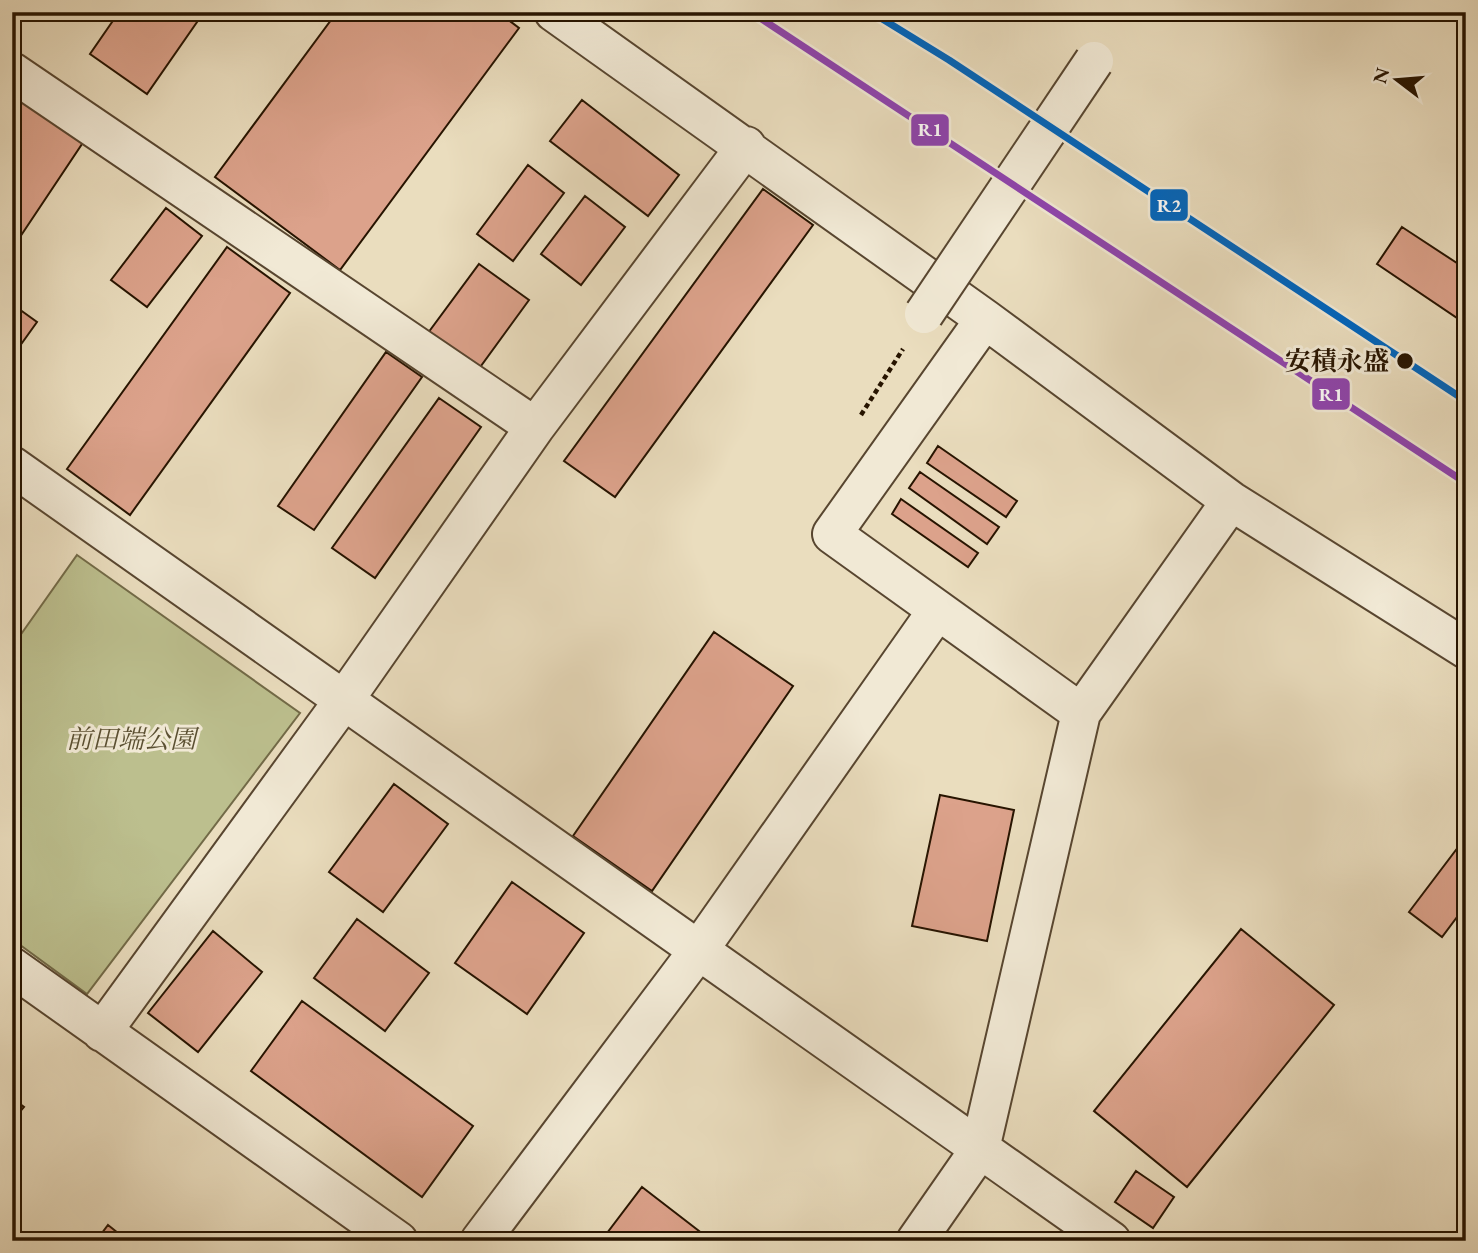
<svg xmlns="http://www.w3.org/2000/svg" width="1478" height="1253" viewBox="0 0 1478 1253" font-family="'EB Garamond','Noto Serif JP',serif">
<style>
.green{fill:#bcbf8e;stroke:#726a47;stroke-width:2}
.building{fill:#dca28b;stroke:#271400;stroke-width:2}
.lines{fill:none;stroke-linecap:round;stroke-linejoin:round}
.minor-casing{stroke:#584630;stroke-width:42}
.path{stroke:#271400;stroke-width:4.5;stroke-dasharray:5 3.5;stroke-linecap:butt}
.minor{stroke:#f1e9d5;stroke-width:38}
.minor-bridge-casing{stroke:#584630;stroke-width:42;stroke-linecap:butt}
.minor-bridge{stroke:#f1e9d5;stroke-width:38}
.rail-1-casing{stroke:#f1e9d5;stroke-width:12}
.rail-2-casing{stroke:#f1e9d5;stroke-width:12}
.rail-1{stroke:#8e44ad;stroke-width:7}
.rail-2{stroke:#0065bd;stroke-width:7}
.stop-dot{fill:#271400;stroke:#f1e9d5;stroke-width:2.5}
.labels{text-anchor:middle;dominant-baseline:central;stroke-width:6;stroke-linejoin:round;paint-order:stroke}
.stop-label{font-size:26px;font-weight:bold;fill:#271400;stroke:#f1e9d5;text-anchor:end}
.park-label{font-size:26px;font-style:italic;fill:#5b5032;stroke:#f1e9d5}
.line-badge{stroke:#f1e9d5;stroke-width:2.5}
.badge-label{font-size:19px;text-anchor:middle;font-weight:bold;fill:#fff}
</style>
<rect width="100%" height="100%" fill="#eaddbe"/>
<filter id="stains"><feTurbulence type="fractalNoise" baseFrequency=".00286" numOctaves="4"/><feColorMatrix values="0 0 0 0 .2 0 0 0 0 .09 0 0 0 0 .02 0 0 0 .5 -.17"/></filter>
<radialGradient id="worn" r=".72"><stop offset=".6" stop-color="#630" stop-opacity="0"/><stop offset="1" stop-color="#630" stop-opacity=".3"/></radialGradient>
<!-- green -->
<path class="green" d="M77 555 300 713 87 994 12 939V647Z"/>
<!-- building -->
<path class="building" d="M119 12H204L147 94 90 54Z
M337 12H498L519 28 340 270 215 177Z
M12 89 86 138 12 249Z
M582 100 679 175 648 216 550 141Z
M528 165 564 193 513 261 477 234Z
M763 189 813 225 615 497 564 461Z
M585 196 625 227 581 285 541 254Z
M166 208 202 236 147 307 111 280Z
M1402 227 1466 269V324L1377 264Z
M227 247 290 293 130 515 67 469Z
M479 264 529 300 478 370 428 333Z
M12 304 37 322 12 357Z
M386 352 422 377 314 530 278 506Z
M439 398 481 427 375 578 332 548Z
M938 446 1017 501 1006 517 927 463Z
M920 472 999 527 987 544 909 488Z
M901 499 978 553 968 567 892 514Z
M714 632 793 686 652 891 573 836Z
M394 784 448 824 383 912 329 872Z
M940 795 1014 810 987 941 912 926Z
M1462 842 1466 846V905L1442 937 1409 912Z
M512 882 584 933 527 1014 455 963Z
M357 919 429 973 385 1031 314 978Z
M1241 929 1334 1005 1187 1187 1094 1111Z
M213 931 262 972 198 1052 148 1013Z
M302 1001 473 1126 422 1197 251 1071Z
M12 1098 24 1107 12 1121Z
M1136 1171 1174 1197 1153 1228 1115 1202Z
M642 1187 712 1241H601Z
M108 1225 128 1241H96Z"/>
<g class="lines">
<!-- minor casing -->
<g class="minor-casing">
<path id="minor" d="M554 12 985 319 1231 501 1466 649
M12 72 535 427
M985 319 832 534 1081 713 1231 501
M12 466 1111 1241
M12 967 398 1241
M102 1032 344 700 535 427 746 146
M480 1241 698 951 937 611
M916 1241 980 1149 1081 713"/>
</g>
<!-- path -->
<path class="path" d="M861 415 903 349"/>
<!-- minor -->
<use href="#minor" class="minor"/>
<!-- minor-bridge casing -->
<g class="minor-bridge-casing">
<path id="minor-bridge" d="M924 314 1094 61"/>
</g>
<!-- minor-bridge -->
<use href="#minor-bridge" class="minor-bridge"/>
<!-- rail-1 casing -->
<g class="rail-1-casing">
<path id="rail-1" d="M751 12 1466 483"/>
</g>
<!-- rail-2 casing -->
<g class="rail-2-casing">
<path id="rail-2" d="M871 12 949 60 1466 401"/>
</g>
<!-- rail-1 -->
<use href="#rail-1" class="rail-1"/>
<!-- rail-2 -->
<use href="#rail-2" class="rail-2"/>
</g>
<!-- markers -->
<circle class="stop-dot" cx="1405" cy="361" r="9"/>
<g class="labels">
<!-- stop labels -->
<g class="stop-label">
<text x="1389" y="361">安積永盛</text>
</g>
<!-- park labels -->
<g class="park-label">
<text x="131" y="739">前田端公園</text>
</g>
</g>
<g class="line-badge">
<rect x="910" y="113" width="40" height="34" rx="7" fill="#8e44ad"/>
<rect x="1149" y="188" width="40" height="34" rx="7" fill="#0065bd"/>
<rect x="1311" y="377" width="40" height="34" rx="7" fill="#8e44ad"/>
</g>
<g class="badge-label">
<text x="930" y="136">R1</text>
<text x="1169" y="212">R2</text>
<text x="1331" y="401">R1</text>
</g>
<!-- margin -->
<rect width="1478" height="1253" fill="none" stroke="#eaddbe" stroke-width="42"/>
<rect x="14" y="14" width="1450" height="1225" fill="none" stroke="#271400" stroke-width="3.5"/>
<rect x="21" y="21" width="1436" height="1211" fill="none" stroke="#271400" stroke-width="2"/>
<!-- north arrow -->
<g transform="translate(1397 80) rotate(286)" stroke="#f1e9d5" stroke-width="5" paint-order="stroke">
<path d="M0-5L12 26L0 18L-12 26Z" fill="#271400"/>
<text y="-10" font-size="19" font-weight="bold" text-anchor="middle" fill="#271400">N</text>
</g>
<rect width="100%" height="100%" filter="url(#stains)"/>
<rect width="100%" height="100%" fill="url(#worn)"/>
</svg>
